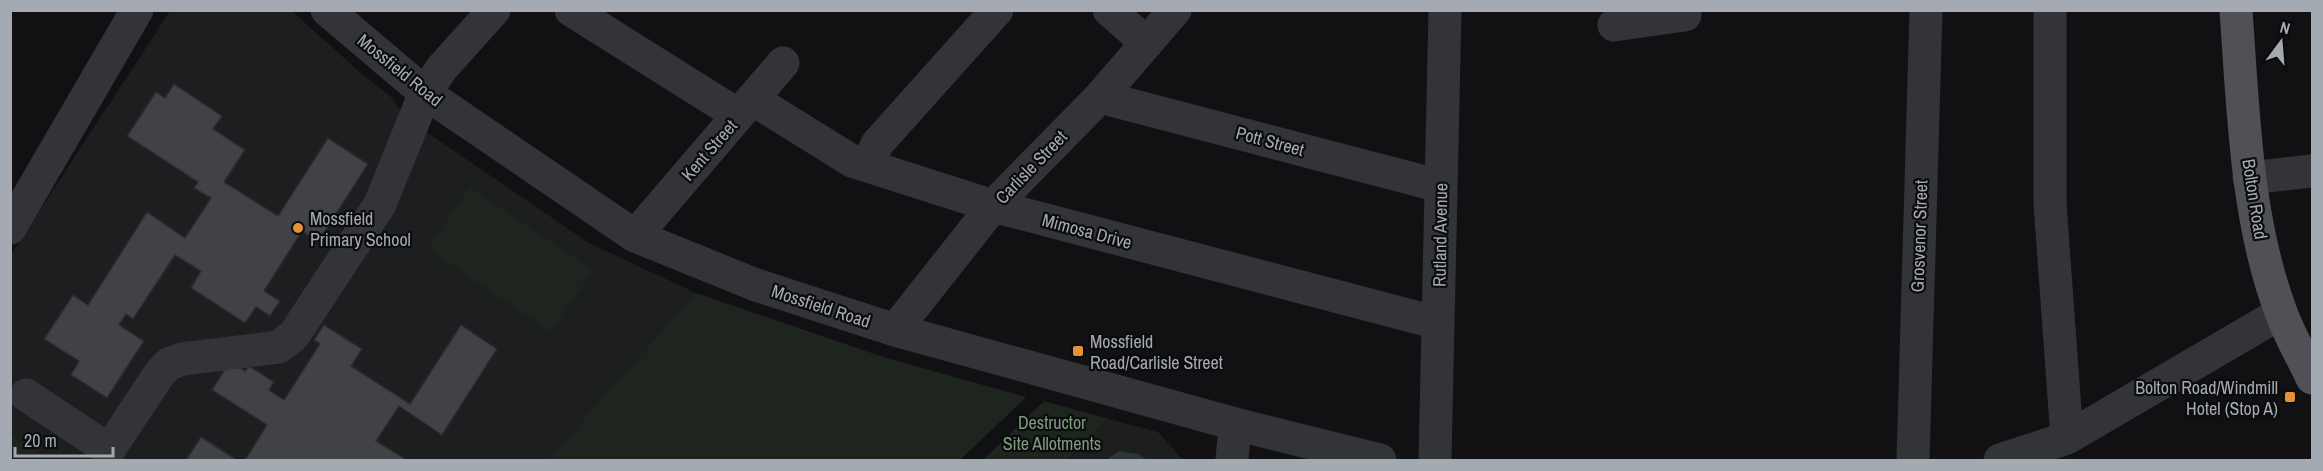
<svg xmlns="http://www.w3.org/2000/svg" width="2323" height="471" viewBox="0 0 2323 471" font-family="'Archivo Narrow',sans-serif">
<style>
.built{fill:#1d1e20}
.green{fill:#1e251e}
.water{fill:#2c353a}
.building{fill:#404246;stroke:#2b2c2e;stroke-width:1.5}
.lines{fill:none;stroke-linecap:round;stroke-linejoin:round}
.minor{stroke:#333437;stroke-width:33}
.major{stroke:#4f5156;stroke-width:33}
.poi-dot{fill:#e59137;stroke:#0c0c0e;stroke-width:2}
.labels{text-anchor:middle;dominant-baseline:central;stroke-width:4.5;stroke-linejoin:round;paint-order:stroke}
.street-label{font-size:18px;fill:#a3aab2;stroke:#0c0c0e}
.poi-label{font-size:18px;fill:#a3aab2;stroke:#0c0c0e;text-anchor:start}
.park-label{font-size:18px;fill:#7e9c7b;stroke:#0c0c0e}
</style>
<rect width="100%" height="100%" fill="#111113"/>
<!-- built -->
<path class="built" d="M170 11H292L363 75 391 97 406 118 589 243 696 293 749 312 886 358 1026 397 960 460H11L10 256Z
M1109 419 1158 432 1183 460H1067Z"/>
<!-- green -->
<path class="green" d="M469 187 593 270 551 332 428 249Z
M696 293 886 358 1026 397 960 460H548Z
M1044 401 1109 419 1067 460H983Z
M10 435H11L50 460H11Z"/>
<!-- water -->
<path class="water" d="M1119 451 1138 454 1148 460H1106Z"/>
<!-- building -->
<path class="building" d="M174 84 222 116 213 129 245 150 224 182 278 216 328 138 368 164 318 242 302 231 264 291 280 301 270 316 256 307 245 323 191 288 201 271 175 255 133 319 126 314 119 325 144 341 107 398 71 375 79 361 44 339 73 295 88 305 147 212 185 238 211 198 194 188 198 182 127 136 156 92 165 98Z
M324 325 362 349 351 366 410 404 461 325 497 349 442 435 399 406 376 441 407 460H245L267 425 212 390 230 361 245 371 249 366 274 382 269 390 284 400 320 344 314 340Z
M201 437 237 460H186Z"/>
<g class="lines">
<!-- minor -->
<path class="minor" d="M327 10 425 93 635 236 756 285 895 330 1235 424 1380 460
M571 10 738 115
M1109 10 1147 43
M2050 10V204L2067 438
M1614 25 1685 15V10
M1100 97 1440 186
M752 99 852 161 993 206 1438 323
M867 166 877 144 997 10
M2249 178 2312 171
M10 228 137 10
M635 236 783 63
M895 330 993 206 1100 97 1175 10
M26 395 109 450 160 373 169 364 182 359 279 347 294 335 380 204 425 93 442 68 494 10
M1232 460 1235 424
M1435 460 1445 10
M1913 460 1926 10
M2000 460 2067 438 2281 313"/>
<!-- major -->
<path class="major" d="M2236 10C2243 108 2246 220 2281 312 2289 335 2302 356 2312 378"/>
</g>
<!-- markers -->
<g class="poi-dot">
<circle cx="298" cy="228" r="6"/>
<rect x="1072" y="345" width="12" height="12" rx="3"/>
<rect x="2284" y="391" width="12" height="12" rx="3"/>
</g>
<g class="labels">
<!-- street labels -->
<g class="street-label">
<text transform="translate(400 70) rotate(39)">Mossfield Road</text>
<text transform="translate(1270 141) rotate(15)">Pott Street</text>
<text transform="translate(709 150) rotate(-49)">Kent Street</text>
<text transform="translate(1031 167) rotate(-46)">Carlisle Street</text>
<text transform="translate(2255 199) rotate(81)">Bolton Road</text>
<text transform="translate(1087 231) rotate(15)">Mimosa Drive</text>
<text transform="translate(1440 235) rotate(-89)">Rutland Avenue</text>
<text transform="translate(1919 236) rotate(-88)">Grosvenor Street</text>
<text transform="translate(821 306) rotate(18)">Mossfield Road</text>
</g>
<!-- poi labels -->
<g class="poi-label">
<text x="310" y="218">Mossfield<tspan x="310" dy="21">Primary School</tspan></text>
<text x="1090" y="341">Mossfield<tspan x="1090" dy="21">Road/Carlisle Street</tspan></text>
<text x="2278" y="387" text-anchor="end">Bolton Road/Windmill<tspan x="2278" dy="21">Hotel (Stop A)</tspan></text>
</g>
<!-- park labels -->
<g class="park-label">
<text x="1052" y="422">Destructor<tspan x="1052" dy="21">Site Allotments</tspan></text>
</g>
</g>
<!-- border -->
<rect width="2323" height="471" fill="none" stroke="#a3aab2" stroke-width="24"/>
<!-- north arrow -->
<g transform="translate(2281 42) rotate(16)" stroke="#0c0c0e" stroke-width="4.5" paint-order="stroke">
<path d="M0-4.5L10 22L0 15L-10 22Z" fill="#a3aab2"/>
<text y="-9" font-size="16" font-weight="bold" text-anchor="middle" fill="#a3aab2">N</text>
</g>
<!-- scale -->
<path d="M15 447v9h98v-9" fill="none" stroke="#a3aab2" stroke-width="3"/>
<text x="24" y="447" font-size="18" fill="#a3aab2" stroke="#0c0c0e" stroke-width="4.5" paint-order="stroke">20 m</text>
</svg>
